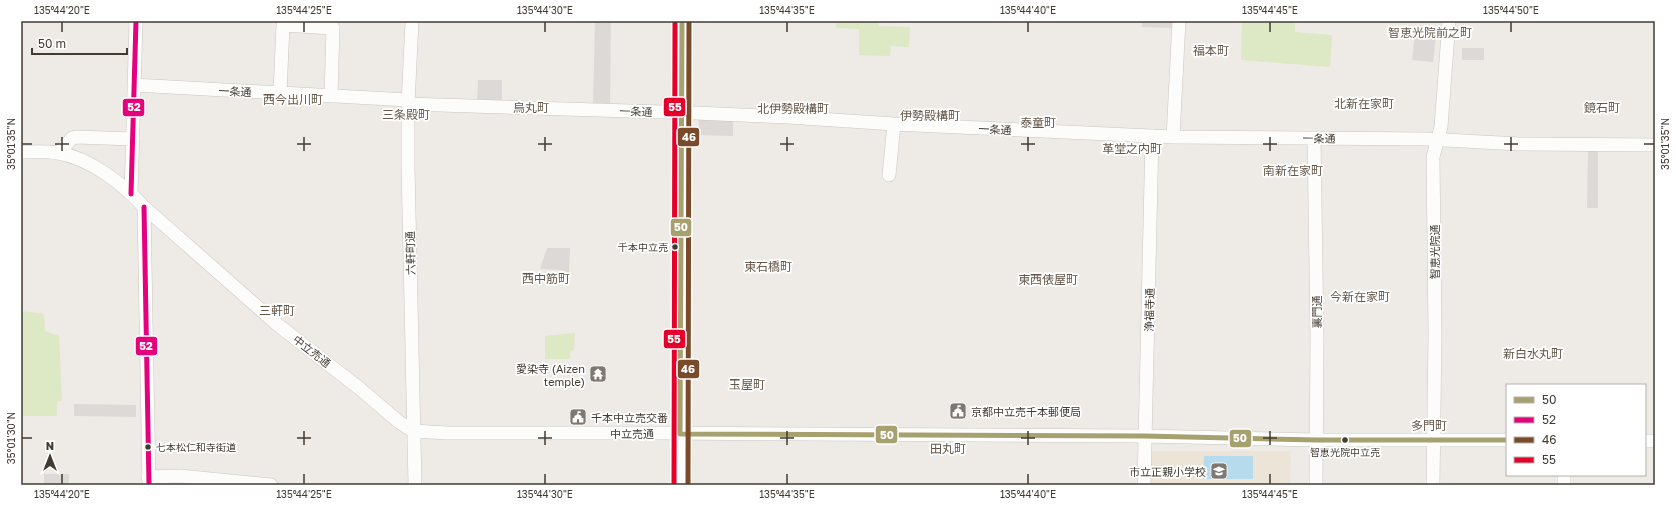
<svg xmlns="http://www.w3.org/2000/svg" width="1676" height="506" viewBox="0 0 1676 506" font-family="'Golos Text','Noto Sans JP',sans-serif">
<style>
.education{fill:#ece4d7}
.green{fill:#dde8c4}
.parking{fill:#ddd9d6}
.water{fill:#b5dbed}
.lines{fill:none;stroke-linecap:round;stroke-linejoin:round}
.minor-casing{stroke:#cac6c2;stroke-width:14}
.minor{stroke:#fcfcfb;stroke-width:13}
.bus-1-casing{stroke:#fff;stroke-width:8}
.bus-2-casing{stroke:#fff;stroke-width:8}
.bus-3-casing{stroke:#fff;stroke-width:8}
.bus-4-casing{stroke:#fff;stroke-width:8}
.bus-1{stroke:#a7a06f;stroke-width:5}
.bus-2{stroke:#e5007d;stroke-width:5}
.bus-3{stroke:#7a4b2a;stroke-width:5}
.bus-4{stroke:#e4002b;stroke-width:5}
.ticks{fill:none;stroke:#423b32;stroke-width:1.5}
.bus-dot{fill:#423b32;stroke:#fff;stroke-width:1.5}
.labels{text-anchor:middle;dominant-baseline:central;stroke-width:3.5;stroke-linejoin:round;paint-order:stroke}
.bus-label{font-size:10px;fill:#423b32;stroke:#fff;text-anchor:end}
.street-label{font-size:11px;fill:#423b32;stroke:#fff}
.poi-label{font-size:11px;fill:#423b32;stroke:#fff;text-anchor:end}
.neighbourhood-label{font-size:12px;fill:#65584a;stroke:#fff}
.line-badge{stroke:#fff;stroke-width:1.5}
.badge-label{font-size:11px;text-anchor:middle;font-weight:bold;fill:#fff}
.neatline{fill:none;stroke:#423b32;stroke-width:1.5}
.ticks-label{font-size:10px;text-anchor:middle;fill:#423b32}
</style>
<rect width="100%" height="100%" fill="#eeeae6"/>
<!-- education -->
<path class="education" d="M1152 451H1291L1290 485H1147V458Z"/>
<!-- green -->
<path class="green" d="M836 21H879V26L910 27 909 47 891 46 890 56 859 55V29L836 28Z
M1242 21H1295V32L1332 35 1330 67 1241 60Z
M21 311 44 314 45 331 59 336 62 401 57 402V416H21Z
M575 333 574 350 570 351V359H545V336Z"/>
<!-- parking -->
<path class="parking" d="M595 21H611L610 107 593 106Z
M1142 21H1174V28L1142 27Z
M1416 25 1437 27 1433 62 1412 60Z
M1462 48H1484V60H1462Z
M478 80H502V104L477 103Z
M699 117 733 118V136L699 135Z
M1588 151H1598V208H1587Z
M547 248H570L569 273 561 270 540 269Z
M74 404 136 405V417L74 416Z
M44 474H69V485H44Z"/>
<!-- water -->
<path class="water" d="M1204 456H1253V479H1203Z"/>
<g class="lines">
<!-- minor casing -->
<g class="minor-casing">
<path id="minor" d="M412 21 408 104V166L415 485
M134 85 408 100
M280 93 283 25 333 28 331 96
M408 104 695 113 788 117 894 124 1173 137 1426 139 1519 144 1655 145
M1173 137 1179 21
M1314 138 1317 335 1316 485
M21 152C33 152 46 151 58 153 90 158 123 184 144 207L278 325 359 388 399 422 413 431 447 433H660L1145 436 1316 440H1507
M59 153 72 138 76 137 133 139
M889 175 894 124
M131 194 136 21
M144 207 149 485
M1645 441H1655
M148 477 180 476 271 485
M681 485 682 21
M1144 485 1152 136
M1433 485 1435 334 1433 157 1441 127 1449 21
M1564 485V475"/>
</g>
<!-- minor -->
<use href="#minor" class="minor"/>
<!-- bus-1 casing -->
<g class="bus-1-casing">
<path id="bus-1" d="M680 434 1145 436 1316 440H1507
M680 434 682 21"/>
</g>
<!-- bus-2 casing -->
<g class="bus-2-casing">
<path id="bus-2" d="M131 194 136 21
M144 207 149 485"/>
</g>
<!-- bus-3 casing -->
<g class="bus-3-casing">
<path id="bus-3" d="M688 485 689 21"/>
</g>
<!-- bus-4 casing -->
<g class="bus-4-casing">
<path id="bus-4" d="M674 485 675 21"/>
</g>
<!-- bus-1 -->
<use href="#bus-1" class="bus-1"/>
<!-- bus-2 -->
<use href="#bus-2" class="bus-2"/>
<!-- bus-3 -->
<use href="#bus-3" class="bus-3"/>
<!-- bus-4 -->
<use href="#bus-4" class="bus-4"/>
</g>
<!-- ticks -->
<path class="ticks" d="M62 22V32M304 22V32M545 22V32M787 22V32M1028 22V32M1270 22V32M1511 22V32M62 137V151M304 137V151M545 137V151M787 137V151M1028 137V151M1270 137V151M1511 137V151M22 144H32M55 144H69M297 144H311M538 144H552M780 144H794M1021 144H1035M1263 144H1277M1504 144H1518M1644 144H1654M304 431V445M545 431V445M787 431V445M1028 431V445M1270 431V445M22 438H32M297 438H311M538 438H552M780 438H794M1021 438H1035M1263 438H1277M62 474V484M304 474V484M545 474V484M787 474V484M1028 474V484M1270 474V484"/>
<!-- icons -->
<defs>
<g id="temple-square" transform="scale(0.9)"><rect x="-9" y="-9" width="18" height="18" rx="4" fill="#7e7871" stroke="#fff"/><path d="M0-6L5-2H3V0L6.5 2.5H4V6H1.5V3h-3V6H-4V2.5H-6.5L-3 0V-2H-5Z" fill="#fff"/></g>
<g id="civic-square" transform="scale(0.9)"><rect x="-9" y="-9" width="18" height="18" rx="4" fill="#7e7871" stroke="#fff"/><path d="M-.6-6.5H3V-4.5H.6V-3L4-1V1h2V6H-6V1h2V-1L-.6-3ZM-1.2 2.5V6h2.4V2.5Z" fill="#fff"/></g>
<g id="school-square" transform="scale(0.9)"><rect x="-9" y="-9" width="18" height="18" rx="4" fill="#7e7871" stroke="#fff"/><path d="M0-5L7-2L0 1L-7-2ZM-4 1L0 2.5L4 1V4Q0 6-4 4Z" fill="#fff"/></g>
</defs>
<g fill-rule="evenodd">
<use href="#temple-square" x="598" y="374"/>
<use href="#civic-square" x="958" y="411"/>
<use href="#civic-square" x="578" y="417"/>
<use href="#school-square" x="1219" y="471"/>
</g>
<!-- markers -->
<g class="bus-dot">
<circle cx="675" cy="247" r="3.5"/>
<circle cx="1345" cy="440" r="3.5"/>
<circle cx="148" cy="447" r="3.5"/>
</g>
<g class="labels">
<!-- bus labels -->
<g class="bus-label">
<text x="668" y="247">千本中立売</text>
<text x="156" y="447" text-anchor="start">七本松仁和寺街道</text>
<text x="1345" y="452" text-anchor="middle">智恵光院中立売</text>
</g>
<!-- street labels -->
<g class="street-label">
<text transform="translate(235 91) rotate(3)">一条通</text>
<text transform="translate(636 111) rotate(2)">一条通</text>
<text transform="translate(995 129) rotate(3)">一条通</text>
<text transform="translate(1319 138) rotate(1)">一条通</text>
<text transform="translate(1434 252) rotate(-90)">智恵光院通</text>
<text transform="translate(410 253) rotate(-91)">六軒町通</text>
<text transform="translate(1149 310) rotate(-89)">浄福寺通</text>
<text transform="translate(1316 312) rotate(-90)">裏門通</text>
<text transform="translate(312 351) rotate(38)">中立売通</text>
<text x="632" y="433">中立売通</text>
</g>
<!-- poi labels -->
<g class="poi-label">
<text x="585" y="368">愛染寺 (Aizen<tspan x="585" dy="13">temple)</tspan></text>
<text x="971" y="411" text-anchor="start">京都中立売千本郵便局</text>
<text x="591" y="417" text-anchor="start">千本中立売交番</text>
<text x="1206" y="471">市立正親小学校</text>
</g>
<!-- neighbourhood labels -->
<g class="neighbourhood-label">
<text x="1430" y="32">智恵光院前之町</text>
<text x="1211" y="50">福本町</text>
<text x="293" y="99">西今出川町</text>
<text x="1364" y="103">北新在家町</text>
<text x="531" y="107">烏丸町</text>
<text x="1602" y="107">鏡石町</text>
<text x="793" y="108">北伊勢殿構町</text>
<text x="406" y="114">三条殿町</text>
<text x="930" y="115">伊勢殿構町</text>
<text x="1038" y="122">泰童町</text>
<text x="1132" y="148">革堂之内町</text>
<text x="1293" y="170">南新在家町</text>
<text x="768" y="266">東石橋町</text>
<text x="546" y="278">西中筋町</text>
<text x="1048" y="279">東西俵屋町</text>
<text x="1360" y="296">今新在家町</text>
<text x="277" y="310">三軒町</text>
<text x="1533" y="353">新白水丸町</text>
<text x="747" y="384">玉屋町</text>
<text x="1429" y="425">多門町</text>
<text x="948" y="448">田丸町</text>
</g>
</g>
<g class="line-badge">
<rect x="663" y="97" width="23" height="20" rx="4" fill="#e4002b"/>
<rect x="122" y="98" width="23" height="19" rx="4" fill="#e5007d"/>
<rect x="677" y="127" width="23" height="20" rx="4" fill="#7a4b2a"/>
<rect x="670" y="218" width="22" height="19" rx="4" fill="#a7a06f"/>
<rect x="663" y="329" width="23" height="20" rx="4" fill="#e4002b"/>
<rect x="135" y="336" width="23" height="20" rx="4" fill="#e5007d"/>
<rect x="677" y="359" width="23" height="20" rx="4" fill="#7a4b2a"/>
<rect x="875" y="425" width="23" height="19" rx="4" fill="#a7a06f"/>
<rect x="1229" y="429" width="23" height="19" rx="4" fill="#a7a06f"/>
</g>
<g class="badge-label">
<text x="675" y="111">55</text>
<text x="134" y="111">52</text>
<text x="689" y="141">46</text>
<text x="681" y="231">50</text>
<text x="674" y="343">55</text>
<text x="146" y="350">52</text>
<text x="688" y="373">46</text>
<text x="887" y="439">50</text>
<text x="1240" y="442">50</text>
</g>
<!-- border -->
<rect width="1676" height="506" fill="none" stroke="#ffffff" stroke-width="44"/>
<!-- legend -->
<rect x="1506" y="384" width="140" height="92" fill="#ffffff" stroke="#b3b1ad"/>
<rect x="1514" y="397" width="20" height="6" fill="#a7a06f" stroke="#b3b1ad"/>
<text x="1542" y="404" font-size="12" fill="#423b32">50</text>
<rect x="1514" y="417" width="20" height="6" fill="#e5007d" stroke="#b3b1ad"/>
<text x="1542" y="424" font-size="12" fill="#423b32">52</text>
<rect x="1514" y="437" width="20" height="6" fill="#7a4b2a" stroke="#b3b1ad"/>
<text x="1542" y="444" font-size="12" fill="#423b32">46</text>
<rect x="1514" y="457" width="20" height="6" fill="#e4002b" stroke="#b3b1ad"/>
<text x="1542" y="464" font-size="12" fill="#423b32">55</text>
<!-- north arrow -->
<g transform="translate(50 456)" stroke="#ffffff" stroke-width="3" paint-order="stroke">
<path d="M0-3L7 15L0 10L-7 15Z" fill="#423b32"/>
<text y="-6" font-size="11" font-weight="bold" text-anchor="middle" fill="#423b32">N</text>
</g>
<!-- scale -->
<path d="M32 48v6h95v-6" fill="none" stroke="#423b32" stroke-width="2"/>
<text x="38" y="48" font-size="12" fill="#423b32" stroke="#ffffff" stroke-width="3" paint-order="stroke">50 m</text>
<rect x="22" y="22" width="1632" height="462" class="neatline"/>
<g class="ticks-label">
<text x="62" y="14">135°44'20"E</text>
<text x="304" y="14">135°44'25"E</text>
<text x="545" y="14">135°44'30"E</text>
<text x="787" y="14">135°44'35"E</text>
<text x="1028" y="14">135°44'40"E</text>
<text x="1270" y="14">135°44'45"E</text>
<text x="1511" y="14">135°44'50"E</text>
<text transform="translate(11 144) rotate(-90)" y="4">35°01'35"N</text>
<text transform="translate(1665 144) rotate(-90)" y="4">35°01'35"N</text>
<text transform="translate(11 438) rotate(-90)" y="4">35°01'30"N</text>
<text x="62" y="498">135°44'20"E</text>
<text x="304" y="498">135°44'25"E</text>
<text x="545" y="498">135°44'30"E</text>
<text x="787" y="498">135°44'35"E</text>
<text x="1028" y="498">135°44'40"E</text>
<text x="1270" y="498">135°44'45"E</text>
</g>
</svg>
